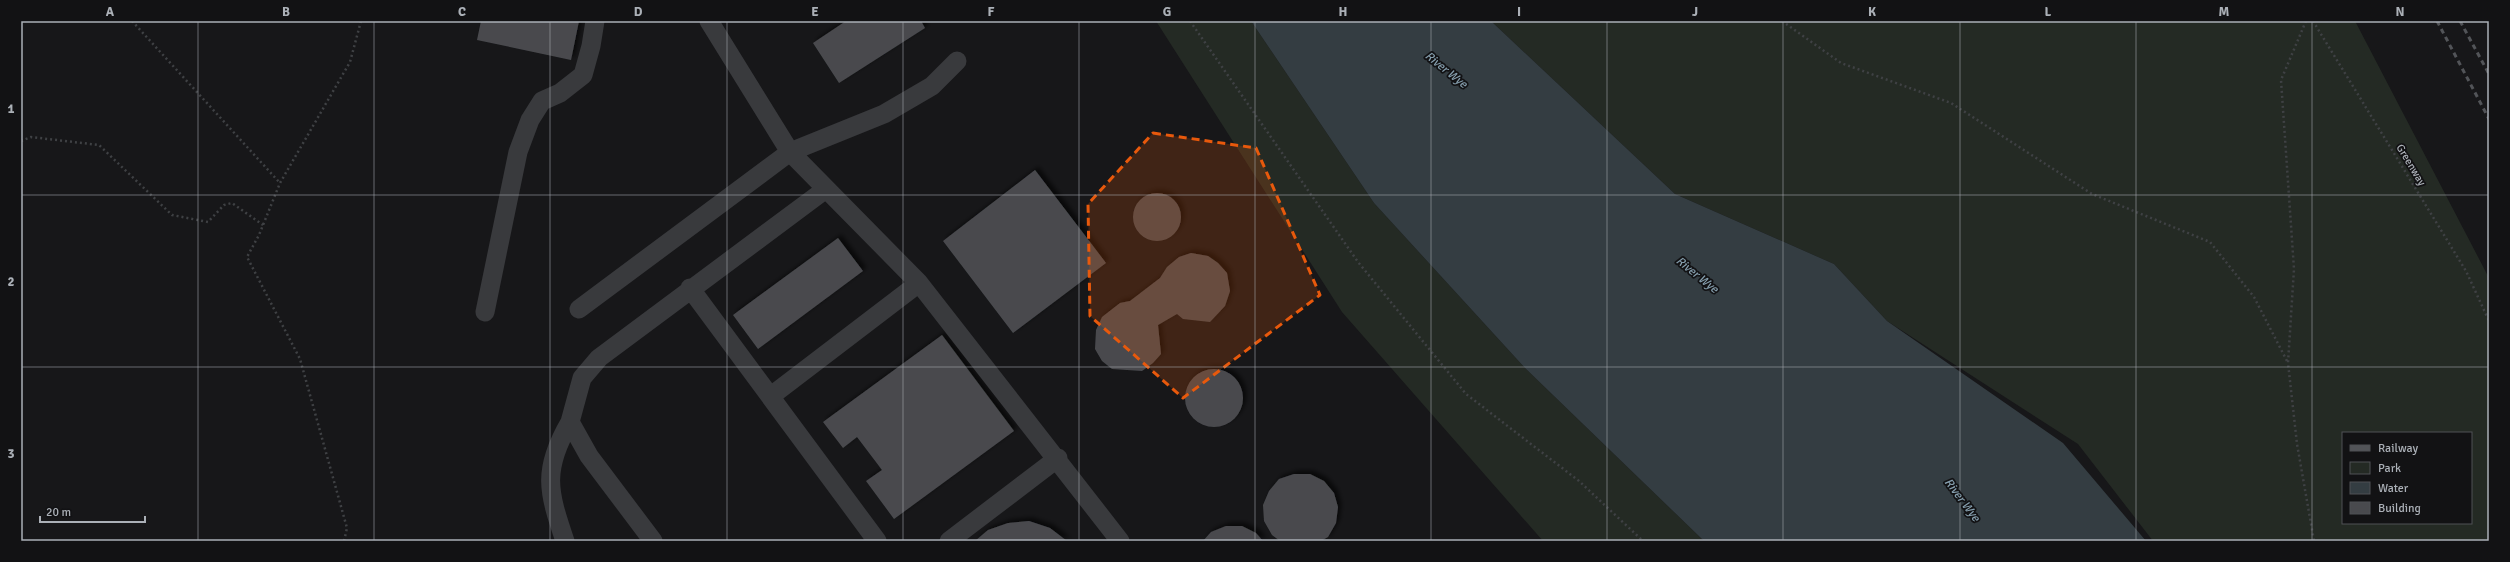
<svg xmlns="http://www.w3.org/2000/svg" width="2510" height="562" viewBox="0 0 2510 562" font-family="Signika,sans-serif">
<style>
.green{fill:#242a24;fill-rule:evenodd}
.water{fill:#343d42}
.building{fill:#494a4e;filter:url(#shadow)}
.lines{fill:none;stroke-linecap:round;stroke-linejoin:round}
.path{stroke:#3f4144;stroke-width:2.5;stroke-dasharray:2 3;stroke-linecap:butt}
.service{stroke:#393a3d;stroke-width:19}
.rail{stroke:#525458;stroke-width:3;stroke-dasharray:5 4;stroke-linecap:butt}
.marked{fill:#e8590c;fill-opacity:0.2;stroke:#e8590c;stroke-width:3;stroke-dasharray:8 5;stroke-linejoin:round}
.grid{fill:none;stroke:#abb0b7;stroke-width:1;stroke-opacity:0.55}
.labels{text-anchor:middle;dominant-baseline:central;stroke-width:3.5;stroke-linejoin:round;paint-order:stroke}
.street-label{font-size:11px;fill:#abb0b7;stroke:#121214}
.water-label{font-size:12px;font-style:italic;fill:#869fae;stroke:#121214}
.neatline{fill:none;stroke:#abb0b7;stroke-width:1.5}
.grid-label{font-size:13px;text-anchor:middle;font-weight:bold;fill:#abb0b7}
</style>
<defs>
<filter id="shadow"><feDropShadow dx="3.5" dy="-3.5" stdDeviation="2" flood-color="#0009"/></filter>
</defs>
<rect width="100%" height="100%" fill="#171719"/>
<!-- green -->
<path class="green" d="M1156 21H1251L1374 203 1525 368 1704 541H1543L1342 312Z
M1491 21H2355L2489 278V541H2153L2078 444 1887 321 1834 264 1675 194ZM2343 433H2471V523H2343Z"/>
<!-- water -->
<path class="water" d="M1251 21H1491L1675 194 1834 264 1887 321 2063 443 2146 541H1704L1525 368 1374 203Z"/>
<!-- building -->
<path class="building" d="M481 21H579L571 60 477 40Z
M846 21H921L925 28 839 83 813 43Z
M1035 170 1106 263 1013 333 943 241Z
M1133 217a24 24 0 1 1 48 0a24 24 0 1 1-48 0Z
M838 238 863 271 758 349 733 315Z
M1191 253 1208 256 1218 263 1227 273 1230 291 1225 306 1210 322 1183 319 1177 314 1158 325 1161 354 1153 363 1142 371 1112 369 1102 361 1095 349 1096 330 1102 317 1120 303 1130 301 1160 278 1167 267 1179 257Z
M942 335 1014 431 894 519 866 481 882 470 857 437 843 448 823 422Z
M1185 398a29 29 0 1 1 58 0a29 29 0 1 1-58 0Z
M1294 474H1310L1324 481 1334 493 1338 507 1336 523 1328 537 1321 541H1280L1272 535 1264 521 1263 505 1269 491 1279 479Z
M1029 521 1050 528 1067 541H975L988 530 1008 523Z
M1226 526H1242L1256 533 1263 541H1203L1211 532Z"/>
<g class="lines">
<!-- path -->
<path class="path" d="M132 21 280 183
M1190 21 1358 262 1466 394 1579 481 1643 541
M1782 21 1841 63 1951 103 2092 194 2210 242 2254 297 2288 363
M2306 21 2281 80 2294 269 2288 363 2297 444 2314 541
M2313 21 2466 271 2489 321
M21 141 31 137 99 145 172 215 208 222 224 205 232 203 263 225
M344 541 347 528 300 359 247 257 259 235 280 183 350 62 361 21"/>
<!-- service -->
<path class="service" d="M709 21 790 152 919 283 1120 541
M690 288 877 541
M579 309 790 152 884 114 932 86 957 61
M485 312 518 152 530 120 542 101 560 93 583 75 591 46 595 21
M771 396 919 283
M565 541C548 491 542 470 570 422
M653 541 589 456 570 422 582 378 599 358 826 189
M949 541 1058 458"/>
<!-- rail -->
<path class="rail" d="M2437 21 2489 119
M2460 21 2489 74"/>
</g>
<!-- marked area -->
<path class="marked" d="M1153 133 1256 148 1320 295 1183 398 1090 316 1088 204Z"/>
<!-- grid -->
<path class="grid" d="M198 21V541M374 21V541M550 21V541M727 21V541M903 21V541M1079 21V541M1255 21V541M1431 21V541M1607 21V541M1783 21V541M1960 21V541M2136 21V541M2312 21V541M21 195H2489M21 367H2489"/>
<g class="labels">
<!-- street labels -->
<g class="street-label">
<text transform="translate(2411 165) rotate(59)">Greenway</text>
</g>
<!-- water labels -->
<g class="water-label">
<text transform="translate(1446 70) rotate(39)">River Wye</text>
<text transform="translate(1697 275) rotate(39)">River Wye</text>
<text transform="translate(1962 500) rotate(53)">River Wye</text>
</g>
</g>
<!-- border -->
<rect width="2510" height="562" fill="none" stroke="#121214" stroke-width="44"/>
<!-- legend -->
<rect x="2342" y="432" width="130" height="92" fill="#121214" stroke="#4f5155"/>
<rect x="2350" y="445" width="20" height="6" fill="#525458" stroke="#4f5155"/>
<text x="2378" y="452" font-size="12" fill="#abb0b7">Railway</text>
<rect x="2350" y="462" width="20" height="12" fill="#242a24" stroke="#4f5155"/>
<text x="2378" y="472" font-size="12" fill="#abb0b7">Park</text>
<rect x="2350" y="482" width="20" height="12" fill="#343d42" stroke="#4f5155"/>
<text x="2378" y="492" font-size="12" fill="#abb0b7">Water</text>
<rect x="2350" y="502" width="20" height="12" fill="#494a4e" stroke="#4f5155"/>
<text x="2378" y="512" font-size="12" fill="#abb0b7">Building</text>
<!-- scale -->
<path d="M40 516v6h105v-6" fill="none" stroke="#abb0b7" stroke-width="2"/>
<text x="46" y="516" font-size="12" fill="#abb0b7" stroke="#121214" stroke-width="3" paint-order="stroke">20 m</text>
<rect x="22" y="22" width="2466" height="518" class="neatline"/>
<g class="grid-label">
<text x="110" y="16">A</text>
<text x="286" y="16">B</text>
<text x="462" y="16">C</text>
<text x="638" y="16">D</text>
<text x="815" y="16">E</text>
<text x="991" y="16">F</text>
<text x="1167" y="16">G</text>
<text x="1343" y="16">H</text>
<text x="1519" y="16">I</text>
<text x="1695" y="16">J</text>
<text x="1872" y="16">K</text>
<text x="2048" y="16">L</text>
<text x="2224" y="16">M</text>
<text x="2400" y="16">N</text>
<text x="11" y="113">1</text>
<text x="11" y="286">2</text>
<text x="11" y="458">3</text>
</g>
</svg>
